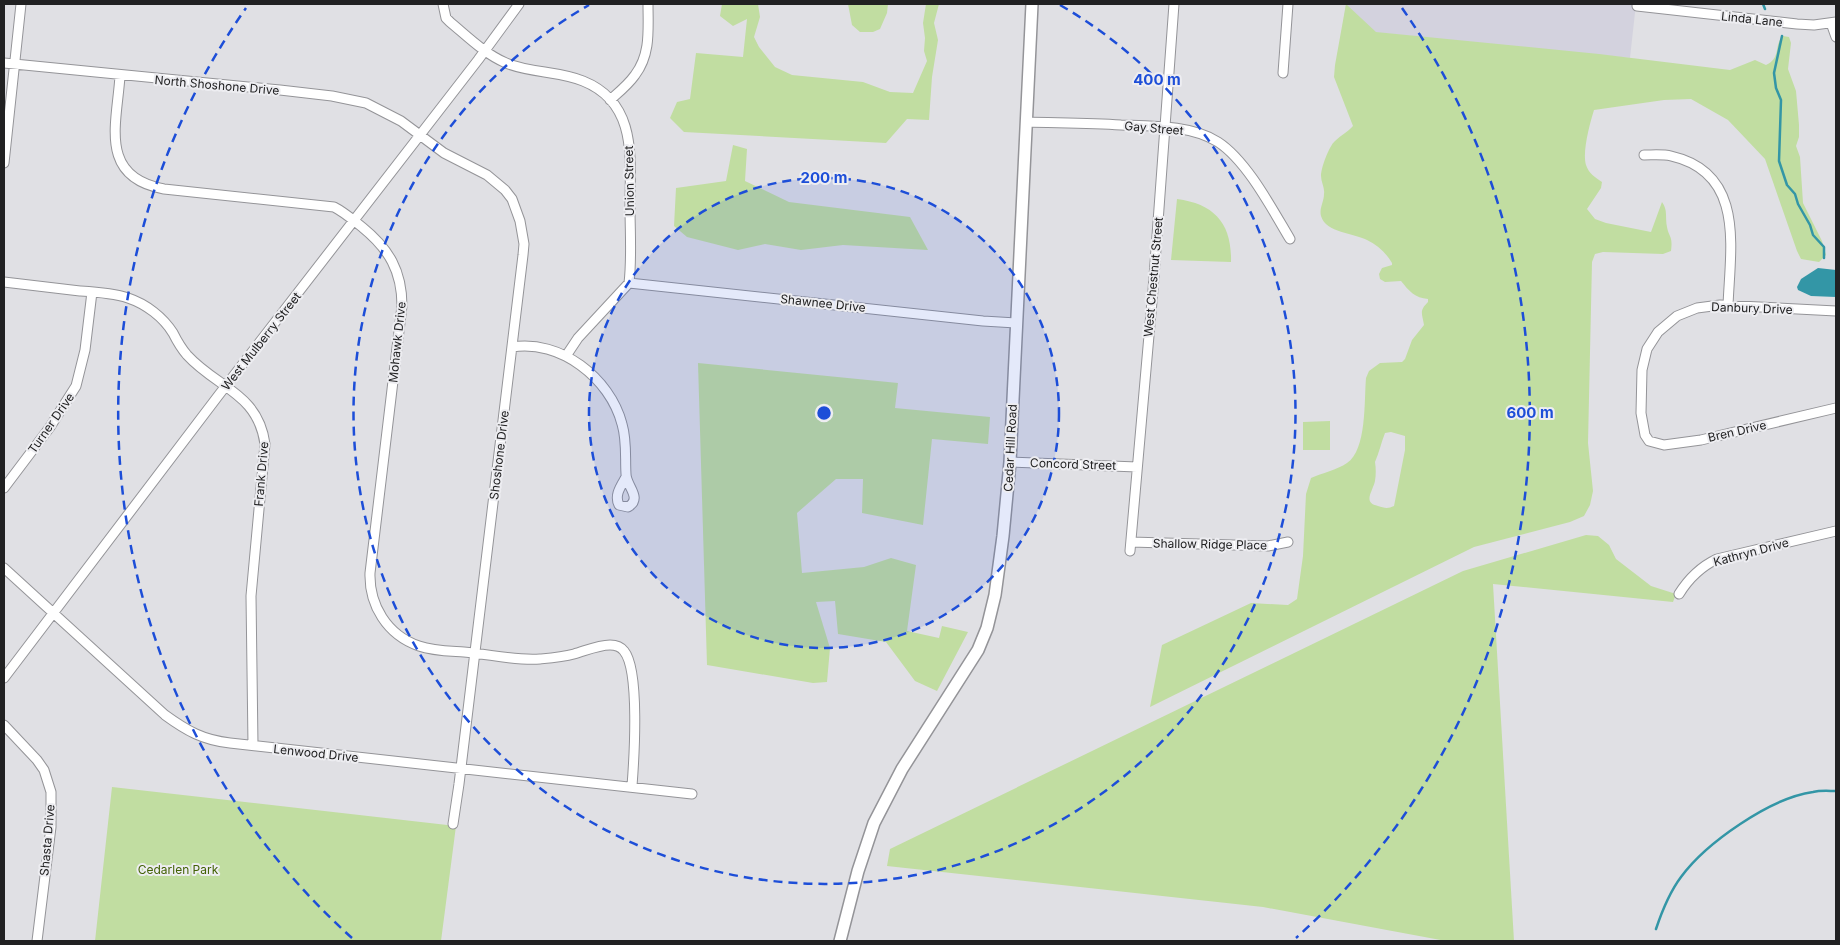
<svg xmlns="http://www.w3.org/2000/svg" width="1840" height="945" viewBox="0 0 1840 945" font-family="Inter,sans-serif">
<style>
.built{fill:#d3d2de}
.green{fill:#c1dda1;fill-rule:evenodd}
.water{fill:#3396a6}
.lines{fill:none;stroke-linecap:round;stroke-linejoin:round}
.stream{stroke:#3396a6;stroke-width:2.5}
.street-casing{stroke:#949498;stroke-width:11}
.secondary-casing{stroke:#949498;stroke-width:14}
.street{stroke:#fff;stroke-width:9}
.secondary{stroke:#fff;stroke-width:11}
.ring{fill:none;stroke:#1d4ed8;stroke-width:2.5;stroke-dasharray:9 6}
.labels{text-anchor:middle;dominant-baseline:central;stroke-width:4;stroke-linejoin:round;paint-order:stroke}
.street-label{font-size:12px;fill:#212122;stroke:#ededf1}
.park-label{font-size:12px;fill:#426104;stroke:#ededf1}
.centre{fill:#1d4ed8;stroke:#ededf1;stroke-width:2.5}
.ring-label{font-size:15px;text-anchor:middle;font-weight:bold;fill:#1d4ed8;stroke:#ededf1;stroke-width:4;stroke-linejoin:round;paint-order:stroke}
</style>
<rect width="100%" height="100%" fill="#e0e0e4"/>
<!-- built -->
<path class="built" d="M1346 4H1636L1630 58 1342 29Z"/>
<!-- green -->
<path class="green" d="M722 4H758L760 17 754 37 759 47 775 67 792 75 863 82 890 92 913 93 927 61 924 51 925 38 923 23 926 4H939L934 23 938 40 932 77 929 120 907 119 886 143 684 132 670 118 677 102 690 99 696 53 743 57 747 19 733 26 720 16Z
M848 4H888L887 13 880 29 873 32H860L852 25Z
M1346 4 1376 32 1599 54 1730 70 1755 60 1766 65C1782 57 1773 46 1783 36L1789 37 1791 43 1788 69 1796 91 1799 125V137L1796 146 1800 157 1803 203 1822 241 1826 255 1819 262 1801 259 1797 251 1765 159 1728 120 1691 99 1664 100 1594 110C1590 123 1582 152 1586 165 1589 174 1595 177 1602 182L1601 188 1587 209 1595 219 1606 223 1651 232 1662 202C1668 210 1665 217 1667 227 1669 238 1673 235 1671 251L1663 254 1603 252 1595 254 1592 262 1588 443 1593 491 1590 505 1584 516 1570 522 1474 547 1150 707 1162 645 1251 603 1288 605 1297 599 1303 556 1306 494 1311 478C1322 473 1337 470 1347 463 1367 450 1364 400 1366 378L1369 371 1380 363 1402 362 1405 359 1412 340 1424 325C1422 313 1419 311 1428 302V299C1415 298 1409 291 1401 281L1385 282 1380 279 1379 274 1382 268 1392 265V263C1386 253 1378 245 1367 240 1354 233 1326 233 1321 216 1319 208 1324 202 1324 194 1325 188 1321 182 1321 176 1321 168 1329 146 1335 141 1341 135 1348 132 1353 126L1334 77 1335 65ZM1391 432 1405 436V450L1394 506C1388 509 1384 508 1378 506 1362 503 1373 491 1375 481 1376 475 1376 468 1375 462 1379 453 1381 443 1385 433Z
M733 145 747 149 745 181 789 202 910 217 928 250 843 245 801 250 765 244 738 250 687 237 674 226 676 188 726 181Z
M1177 199C1215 204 1232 224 1231 262L1171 260Z
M698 363 898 383 895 408 990 417 988 444 932 439 923 525 862 513 863 479H836L797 513 802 573 864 567 891 558 916 565 907 631 939 638 942 626 968 632 937 691 915 681 886 642 838 634 835 601 816 602 830 648 827 682 813 683 707 665Z
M1330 421V450H1303V422Z
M1586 535 1598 536 1609 545 1616 559 1651 586 1676 594 1673 602 1493 584 1514 941H1446L1263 907 887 866 890 849 1463 571Z
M112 787 456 826 441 941H95Z"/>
<!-- water -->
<path class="water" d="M1818 268 1836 270V297L1811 296 1798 290 1797 287 1801 279Z"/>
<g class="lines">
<!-- stream -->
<path class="stream" d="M1763 4 1765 9
M1782 36 1774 73 1776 88 1781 100 1779 161 1787 185 1795 194 1798 204 1810 225 1813 235 1824 247V258
M1656 929C1662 911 1669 893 1681 877 1706 843 1770 798 1813 792 1821 790 1829 791 1836 791"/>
<!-- street casing -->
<g class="street-casing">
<path id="street" d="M443 4 446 18 450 22C468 37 485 54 506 63 530 73 559 71 583 81 638 103 630 159 630 206 630 232 632 258 629 283L578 338 566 356
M1637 6 1797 24 1814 25 1836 22
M1831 23 1836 37
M4 63 280 90 332 96 366 103 401 121 444 153 487 175 505 190 512 199 520 221 524 244 523 255 459 784 453 824
M1283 73 1288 4
M120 76C117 123 98 177 164 189L334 207C344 212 353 220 362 227 389 249 402 271 402 306L370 573C369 605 387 635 419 646 433 651 449 651 464 652 489 654 515 661 540 659 551 658 563 657 574 654 585 651 598 645 610 645 615 645 621 647 624 651 640 670 634 760 632 786
M610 100C619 92 628 85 635 75 651 54 648 29 648 4
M1026 122C1058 123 1090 123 1121 125 1151 126 1192 125 1218 142 1247 161 1272 209 1290 239
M1644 155C1653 155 1663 154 1671 156 1746 173 1730 249 1728 306
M4 163 21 4
M4 282C29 285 54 288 80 291 96 292 113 293 128 298 146 304 163 317 173 333 177 341 181 348 187 355 217 388 258 393 265 444L251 596 253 745
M629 283 983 321 1016 323
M1836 311 1720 305 1697 308 1677 316 1658 332 1647 349 1642 370 1641 413 1645 435 1649 441 1664 445 1701 440 1836 408
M512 347C560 339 610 378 622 424 627 441 625 457 626 474 626 486 643 498 628 507L619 505C614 495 621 486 626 477
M1010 462 1137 467
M4 488 50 427 76 386 85 350 92 292
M1131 542 1268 546 1288 542
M1130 551 1153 290 1174 4
M4 568 165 715C187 731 203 740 230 743L692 794
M1679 594C1689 578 1700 567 1717 559L1836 531
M4 678 218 396 478 60 519 4
M4 725 37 760 44 770 51 792V827L37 941"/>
</g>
<!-- secondary casing -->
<g class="secondary-casing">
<path id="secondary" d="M840 941 858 871 874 823 902 769 978 650 987 628 995 595 1003 536 1010 462 1032 4"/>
</g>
<!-- street -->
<use href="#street" class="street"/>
<!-- secondary -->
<use href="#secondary" class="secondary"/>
</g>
<!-- distance rings -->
<circle cx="824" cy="413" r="235" fill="#1d4ed8" fill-opacity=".12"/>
<g class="ring">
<circle cx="824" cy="413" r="235"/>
<path d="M1060 5A471 471 0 1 1 589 5"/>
<path d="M352 938A706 706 0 0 1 246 8M1402 8A706 706 0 0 1 1296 938"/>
</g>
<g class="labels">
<!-- street labels -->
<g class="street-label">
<text transform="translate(1752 19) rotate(6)">Linda Lane</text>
<text transform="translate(217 85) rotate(5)">North Shoshone Drive</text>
<text transform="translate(1154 128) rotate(5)">Gay Street</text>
<text transform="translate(629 181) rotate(-91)">Union Street</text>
<text transform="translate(1153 277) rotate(-85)">West Chestnut Street</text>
<text transform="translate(823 303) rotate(6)">Shawnee Drive</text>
<text transform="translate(1752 308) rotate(2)">Danbury Drive</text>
<text transform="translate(261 341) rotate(-52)">West Mulberry Street</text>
<text transform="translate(397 342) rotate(-84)">Mohawk Drive</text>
<text transform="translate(51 423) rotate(-55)">Turner Drive</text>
<text transform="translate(1737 431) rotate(-13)">Bren Drive</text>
<text transform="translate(1010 448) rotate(-87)">Cedar Hill Road</text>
<text transform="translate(499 455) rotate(-83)">Shoshone Drive</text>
<text transform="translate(1073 464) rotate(2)">Concord Street</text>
<text transform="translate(261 474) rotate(-85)">Frank Drive</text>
<text transform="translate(1210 544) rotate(1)">Shallow Ridge Place</text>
<text transform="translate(1751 552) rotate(-15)">Kathryn Drive</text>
<text transform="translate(316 753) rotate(6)">Lenwood Drive</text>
<text transform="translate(47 840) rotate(-85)">Shasta Drive</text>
</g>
<!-- park labels -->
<g class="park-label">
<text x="178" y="869">Cedarlen Park</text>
</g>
</g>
<circle cx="824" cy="413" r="8" class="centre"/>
<g class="ring-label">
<text x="1157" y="85">400 m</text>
<text x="824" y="183">200 m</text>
<text x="1530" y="418">600 m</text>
</g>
<!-- border -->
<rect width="1840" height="945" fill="none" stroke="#212122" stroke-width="10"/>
</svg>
